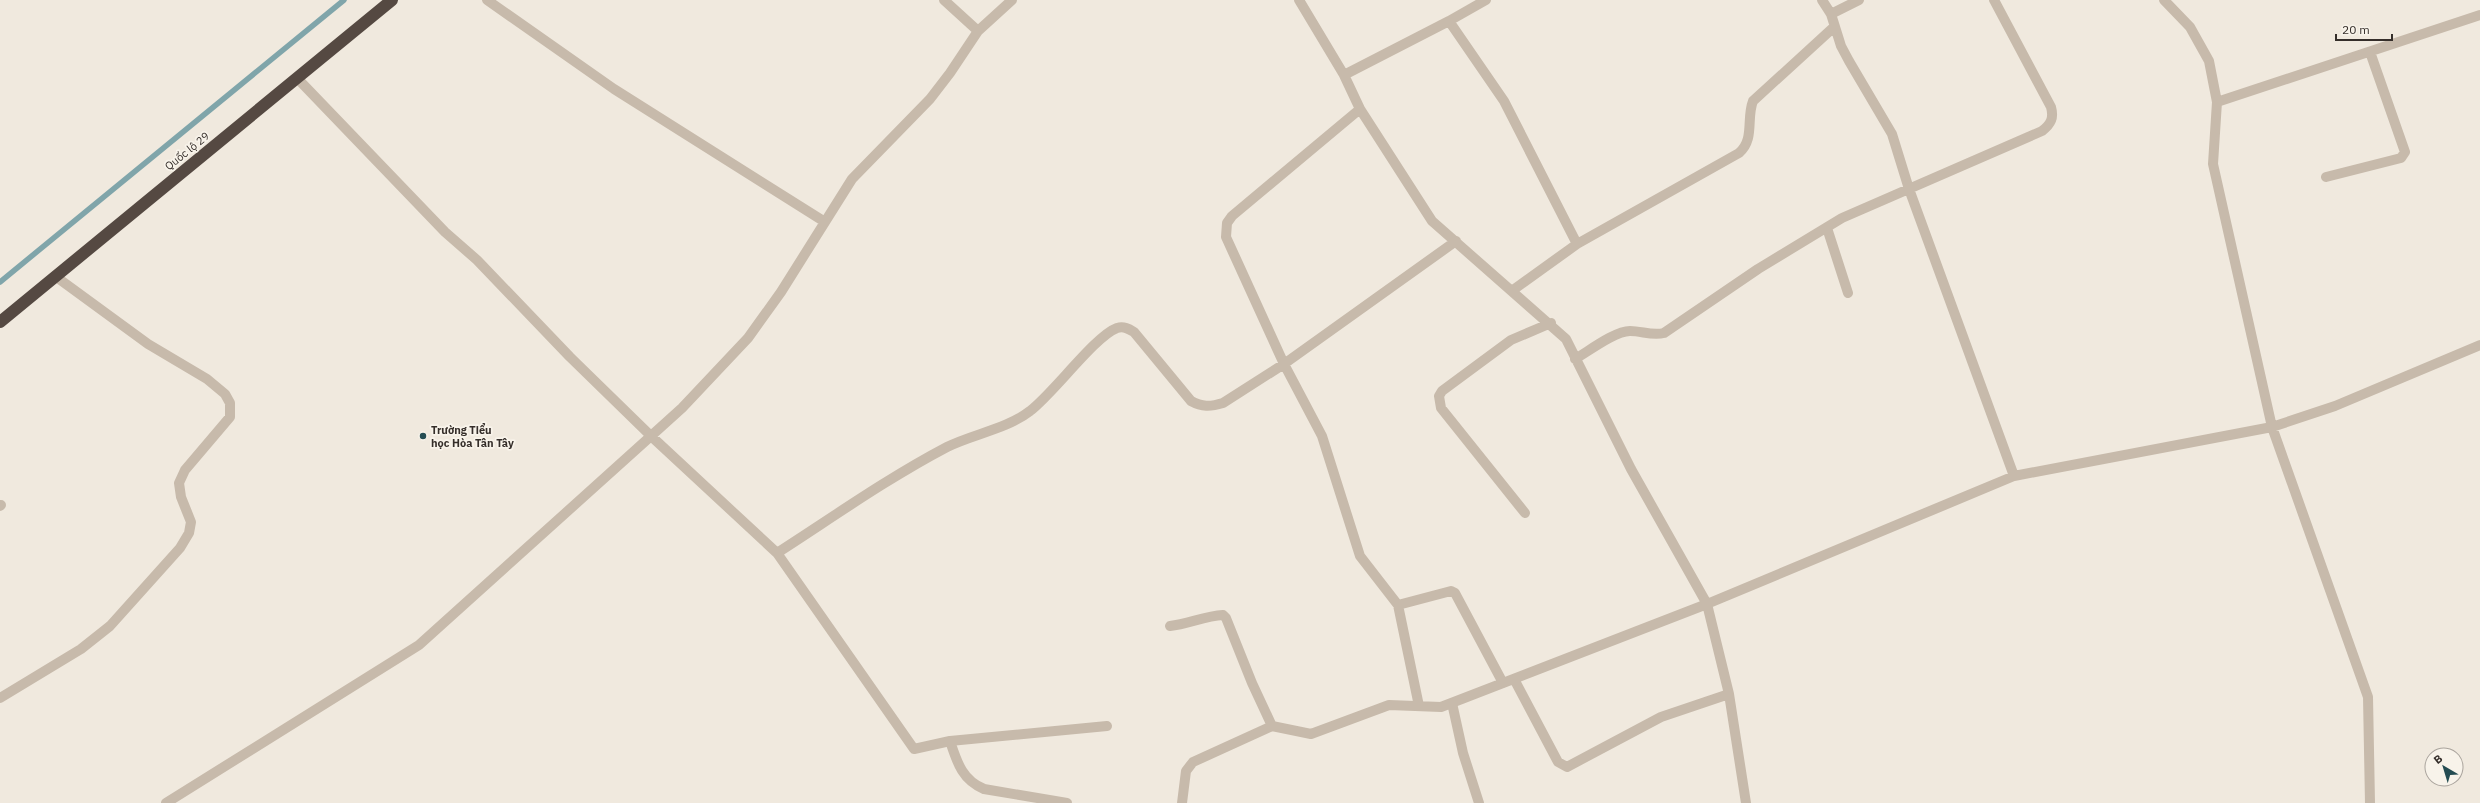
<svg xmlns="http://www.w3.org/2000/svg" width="2480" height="803" viewBox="0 0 2480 803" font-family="'IBM Plex Sans',sans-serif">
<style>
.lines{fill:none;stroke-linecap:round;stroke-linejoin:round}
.stream{stroke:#80a5aa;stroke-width:5.5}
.minor{stroke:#c7baab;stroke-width:10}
.highway{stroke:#554942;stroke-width:12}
.poi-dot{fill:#244c52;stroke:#f8f3ea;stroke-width:1.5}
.labels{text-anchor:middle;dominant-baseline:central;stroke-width:3.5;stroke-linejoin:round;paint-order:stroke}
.street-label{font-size:11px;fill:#352e2a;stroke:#f8f3ea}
.poi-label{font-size:11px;font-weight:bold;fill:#352e2a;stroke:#f8f3ea;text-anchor:start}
</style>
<rect width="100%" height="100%" fill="#f0e9de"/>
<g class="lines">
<!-- stream -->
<path class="stream" d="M0 282 344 0"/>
<!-- minor -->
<path class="minor" d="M487 0 614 89 825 222
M944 0 978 31
M1299 0 1344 75 1360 109 1432 221 1566 339 1631 469 1707 604 1729 694 1746 803
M1822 0 1831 14 1841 46 1849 61 1892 134 1909 189 2014 476
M2164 0 2190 27 2209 61 2217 102 2213 164 2272 427 2368 697 2370 803
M1831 14 1859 0
M1449 21 1504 101 1577 244
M1344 75 1449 21 1486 0
M297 78 445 232 477 260 570 357 651 436 682 408 748 338 781 292 852 179 930 99 950 73 978 31 1012 0
M2217 102 2480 15
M1360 109 1232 216 1227 223 1226 237 1284 364 1322 436 1360 556 1398 605 1419 706
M2326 177 2401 158 2405 152 2370 52
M1827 228 1848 293
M1513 290 1577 244 1739 153C1755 139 1746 119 1753 101L1834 27
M1575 359C1589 351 1615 331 1630 331 1642 331 1652 336 1664 333L1758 269 1842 218 2042 131C2051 124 2054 118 2051 107L1994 0
M0 506 1 505
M1525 513 1441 408 1439 396 1442 391 1511 340 1551 323
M777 553C833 517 888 478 947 447 973 434 1007 429 1030 411 1053 394 1095 336 1117 328 1124 326 1129 329 1134 332L1191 401C1202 407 1210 407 1223 403L1284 364 1456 241
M1398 605 1451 591 1455 593 1503 683
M1170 626C1188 624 1205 616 1223 615L1226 618 1252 683 1272 726
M1514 679 1558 762 1567 767 1661 717 1729 694
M0 698 81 649 110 626 180 548 189 533 191 522 181 497 179 483 185 470 230 417V403L225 394 207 379 148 344 55 276
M1452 703 1463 753 1479 803
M950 741C957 762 962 780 984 789L1067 803
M166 803 419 645 651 436 777 553 914 749 950 741 1107 726
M1182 803 1186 771 1193 762 1272 726 1311 734 1389 705 1441 707 1707 604 2014 476 2272 427 2335 406 2480 345"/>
<!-- highway -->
<path class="highway" d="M0 322 392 0"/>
</g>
<!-- markers -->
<circle class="poi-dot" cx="423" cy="436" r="4"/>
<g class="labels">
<!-- street labels -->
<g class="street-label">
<text transform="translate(187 151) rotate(-39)">Quốc lộ 29</text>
</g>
<!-- poi labels -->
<g class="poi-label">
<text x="431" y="430">Trường Tiểu<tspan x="431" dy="13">học Hòa Tân Tây</tspan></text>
</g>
</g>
<!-- north arrow -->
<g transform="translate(2444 767) rotate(322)"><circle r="19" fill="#f8f3ea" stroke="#aaa49d"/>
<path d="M0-3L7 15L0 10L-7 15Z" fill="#244c52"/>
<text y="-6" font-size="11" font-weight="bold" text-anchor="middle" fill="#352e2a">B</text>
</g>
<!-- scale -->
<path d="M2336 34v6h56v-6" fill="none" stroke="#352e2a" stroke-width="2"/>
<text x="2342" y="34" font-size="12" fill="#352e2a" stroke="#f8f3ea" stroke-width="3" paint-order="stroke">20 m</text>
</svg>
